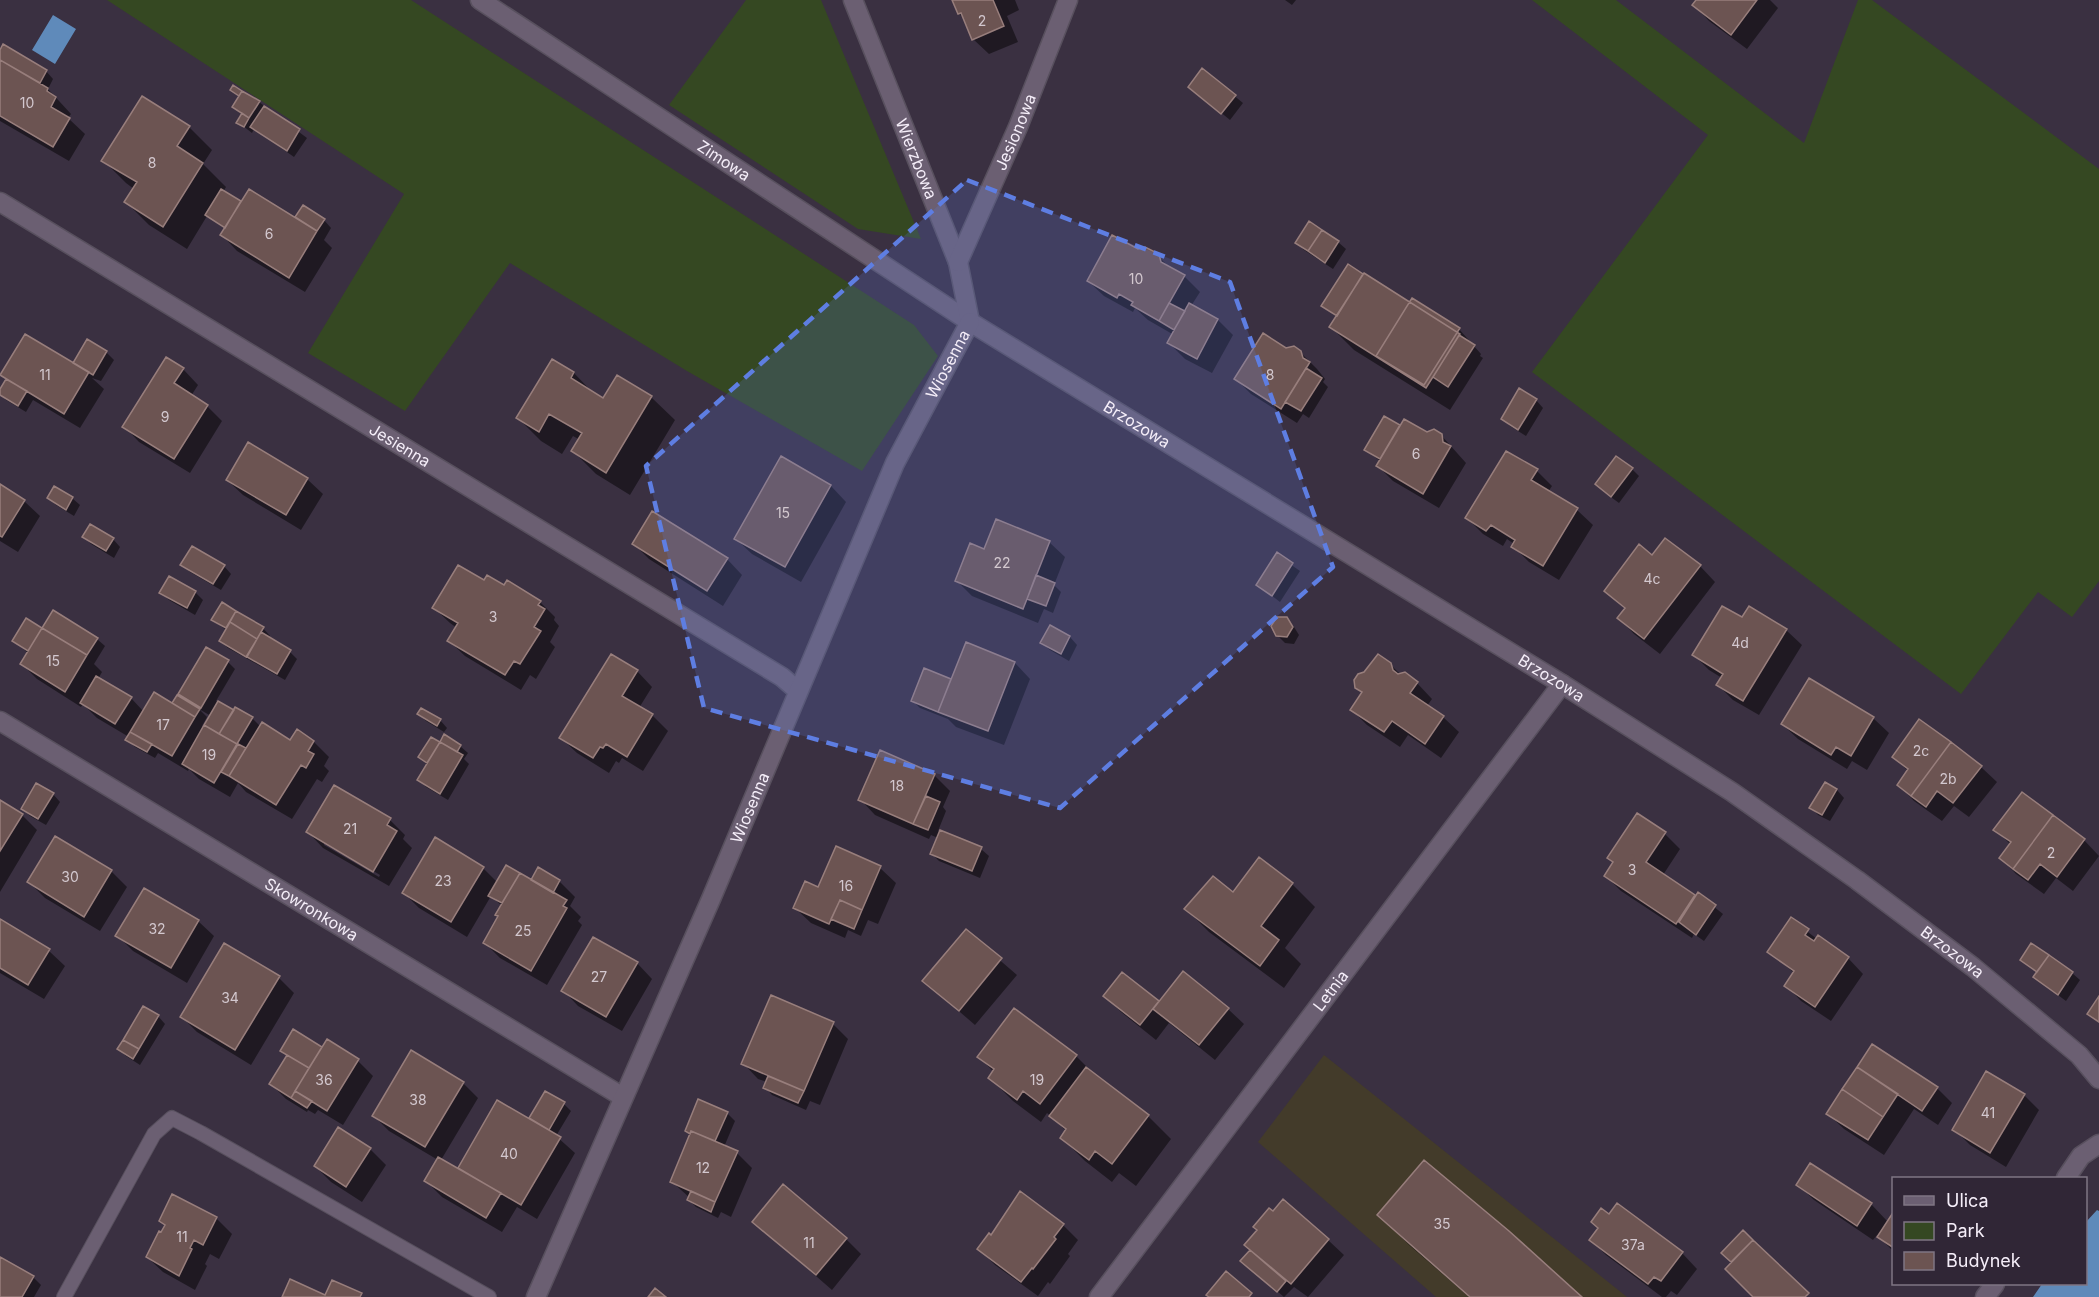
<svg xmlns="http://www.w3.org/2000/svg" width="2099" height="1297" viewBox="0 0 2099 1297" font-family="Inter,sans-serif">
<style>
.education{fill:#433b2a}
.green{fill:#354822}
.water{fill:#5f8aba}
.shadow{fill:#0007;fill-rule:evenodd}
.building{fill:#6c5452;stroke:#987e7c;stroke-width:1.5}
.lines{fill:none;stroke-linecap:round;stroke-linejoin:round}
.lane-casing{stroke:#58505e;stroke-width:16}
.street-casing{stroke:#58505e;stroke-width:21}
.lane{stroke:#6b5f72;stroke-width:14}
.street{stroke:#6b5f72;stroke-width:18}
.marked{fill:#5e7ee2;fill-opacity:0.2;stroke:#5e7ee2;stroke-width:4.5;stroke-dasharray:12 8;stroke-linejoin:round}
.labels{text-anchor:middle;dominant-baseline:central;stroke-width:4.5;stroke-linejoin:round;paint-order:stroke}
.number-label{font-size:14px;fill:#d3c8cf}
.street-label{font-size:16px;fill:#f5eef9;stroke:#302636}
</style>
<rect width="100%" height="100%" fill="#3a3041"/>
<!-- education -->
<path class="education" d="M1324 1055 1627 1297H1436L1258 1142Z"/>
<!-- green -->
<path class="green" d="M107 0H411L914 325 938 356 862 471 687 371 510 263 405 411 308 353 404 194Z
M746 0H821L921 239 858 229 669 105Z
M1532 0H1616L1804 143 1858 0H1872L2099 169V581L2072 617 2038 592 1961 694 1532 372 1708 135Z"/>
<!-- water -->
<path class="water" d="M53 15 76 29 55 64 32 50Z
M2097 1210 2099 1211V1297H2033L2042 1284H2086V1222Z"/>
<!-- shadow -->
<path class="shadow" d="M955 0H1015L1019 10 1007 16 1018 42 989 54 973 39 965 19 959 14Z
M1285 0H1296L1292 5Z
M1698 0H1770L1778 8 1747 49 1709 21 1694 5Z
M0 53 46 71 53 79 48 89 71 114 68 118 85 134 69 161 0 121V61H2L0 59Z
M1203 70 1243 103 1230 120 1190 87Z
M232 90 259 102 307 138 294 157 254 129 252 133 238 122 242 115 234 107 240 98Z
M189 127 212 150 203 164 226 187 223 192 241 204 302 222 297 217 324 220 331 228 324 240 332 248 305 292 237 251 222 235 225 229 207 216 187 249 149 225 126 202 134 189 126 183 103 160Z
M1310 223 1338 242 1346 249 1333 269 1304 250 1297 243Z
M1138 250 1158 256 1172 270 1184 276 1200 292 1191 306 1218 320 1233 335 1212 373 1185 359 1169 343 1174 335 1148 320 1135 308 1133 312 1104 296 1088 281Z
M1348 266 1410 304 1459 329 1481 354 1480 356 1483 358 1450 410 1354 350 1331 327 1337 317 1323 306Z
M88 341 106 352 114 360 101 381 92 378 104 389 80 428 33 400 26 412 6 400 0 394 7 380 2 375 73 365Z
M1286 349 1300 352 1317 369 1325 379 1323 382 1328 387 1309 418 1303 414 1297 423 1251 394 1236 379Z
M552 361 574 373 594 394 604 400 618 377 651 397 675 420 630 495 596 474 573 451 580 440 573 436 562 454 541 441 518 418Z
M183 369 198 385 191 396 207 406 222 421 190 473 139 442 124 426Z
M1536 400 1543 408 1526 436 1510 426 1503 419Z
M1385 418 1400 427 1441 435 1466 463 1439 508 1393 481 1378 466 1380 461 1366 450Z
M781 458 831 486 846 502 801 582 752 554 736 539Z
M1632 469 1639 476 1619 503 1604 492Z
M1537 471 1552 486 1548 492 1577 510 1593 525 1559 580 1529 562 1513 546 1514 544 1507 539 1503 546 1483 534 1467 518Z
M307 479 323 494 301 530 243 495 227 480Z
M0 486 24 501 40 516 18 552 0 541Z
M49 498H72L80 505 74 516 56 505Z
M84 536 113 539 120 547 114 558 91 544Z
M1049 542 1065 557 1054 585 1061 592 1053 613 1044 609 1038 623 972 596 957 581 985 551Z
M633 543 727 559 742 575 723 606 649 559Z
M1277 555 1300 571 1280 602 1258 585Z
M1653 557 1700 566 1715 582 1660 654 1634 634 1619 618 1626 610 1606 591Z
M182 565 224 566 231 574 221 590 190 572Z
M170 578 196 593 203 600 195 615 169 600 161 592Z
M505 587 540 602 555 617 554 620 559 626 550 642 555 647 536 679 530 675 521 690 465 656 449 641 457 628 450 623 434 608Z
M222 604 263 628 270 636 269 639 290 652 297 659 285 680 228 648 220 641 226 630 213 620Z
M1287 619 1294 627 1299 635 1294 644 1285 643 1277 635Z
M1742 619 1786 630 1802 645 1759 715 1733 700 1718 685 1722 678 1709 670 1694 655Z
M1050 627 1070 637 1077 645 1069 661 1050 650 1042 643Z
M47 633 97 639 105 646 94 664 102 672 98 679 131 698 144 712 177 708 174 703 206 649 228 662 235 669 216 701 234 712 252 718 261 727 291 742 297 731 314 742 329 757 324 766 329 771 322 782 317 779 292 819 246 792 238 783 230 797 199 779 189 769 188 771 158 753 155 758 135 747 127 739 129 737 97 718 83 704 81 707 37 679 22 664 28 653 14 641ZM199 709 211 716 204 728 202 726 207 717Z
M1015 663 1030 679 1004 745 956 727 948 719 920 708 913 701 925 670 952 681Z
M1390 664 1401 675 1417 683 1432 699 1427 706 1443 717 1459 732 1441 758 1408 735 1400 747 1367 725 1352 710 1363 693 1357 687Z
M637 671 652 687 639 708 652 715 668 731 643 771 622 758 619 763 616 761 609 773 577 753 561 738Z
M419 714 440 720 447 728 444 732 426 721Z
M1873 718 1889 733 1867 770 1852 761 1847 769 1798 739 1782 724Z
M1920 721 1981 767 1997 782 1969 817 1954 806 1942 821 1914 801 1899 785 1908 771 1894 757Z
M431 739 440 744 460 746 468 753 464 759 469 764 448 800 426 787 419 779 428 765 420 757Z
M934 775 950 791 943 807 946 811 938 831 981 849 989 856 980 878 939 861 931 853 938 838 931 835 929 839 875 815 860 799Z
M1825 784 1837 790 1844 798 1830 821 1818 815 1811 807Z
M53 794 60 802 46 825 30 816 22 808Z
M0 802 22 815 37 830 0 892Z
M390 820 405 835 403 839 412 848 389 886 323 848 308 832ZM324 841 380 875 379 877 324 845Z
M1995 829 2084 840 2099 856 2073 891 2056 878 2044 894 2016 874 2001 858 2011 845Z
M1665 834 1680 849 1663 875 1696 898 1698 894 1723 914 1704 941 1694 934 1692 938 1621 891 1606 876 1614 863 1609 858Z
M56 838 111 871 127 887 100 931 45 898 29 882Z
M837 848 880 868 896 883 878 924 868 920 861 936 848 930 845 938 811 923 795 908 819 889Z
M1259 860 1292 884 1315 907 1285 948 1301 964 1284 988 1209 932 1186 909 1234 894Z
M483 868 498 883 519 874 531 882 538 869 559 881 575 897 570 906 581 917 578 921 582 925 547 985 500 958 485 943 500 917 502 906 491 896 467 937 419 908 404 893Z
M1791 919 1817 939 1848 958 1863 974 1831 1021 1801 1001 1786 985 1794 973 1769 951Z
M0 921 49 951 65 966 44 999 0 973Z
M198 921 214 936 187 983 133 951 117 935Z
M966 931 1017 975 975 1025 924 981Z
M2032 945 2072 973 2080 980 2066 1001 2043 984 2035 977 2038 973 2022 960Z
M637 963 652 979 622 1031 578 1006 563 990Z
M1123 974 1159 1003 1228 1009 1244 1024 1215 1060 1169 1023 1156 1040 1121 1012 1105 996Z
M279 978 294 993 251 1065 197 1032 182 1017Z
M1015 1010 1076 1056 1098 1078 1148 1116 1171 1139 1136 1186 1119 1173 1112 1182 1085 1161 1062 1138 1066 1131 1051 1116 1047 1113 1041 1122 1013 1101 990 1078 994 1072 979 1057Z
M158 1016 165 1024 140 1065 126 1056 119 1049Z
M833 1024 848 1039 820 1105 810 1101 806 1110 772 1095 765 1087 767 1082 758 1079 743 1063Z
M294 1031 323 1049 358 1061 373 1076 343 1125 318 1110 315 1114 308 1110 307 1112 286 1099 271 1084 288 1056 282 1050Z
M1872 1046 1937 1088 1952 1103 1938 1125 1914 1109 1884 1155 1844 1129 1828 1114Z
M463 1083 478 1098 441 1160 458 1170 498 1102 529 1120 545 1093 564 1104 571 1111 556 1136 575 1153 537 1219 517 1207 502 1232 442 1197 426 1181 438 1160 389 1131 374 1116Z
M2024 1095 2039 1110 2006 1167 1970 1145 1954 1129Z
M727 1113 735 1121 724 1147 737 1153 752 1168 731 1217 721 1212 718 1218 696 1207 689 1200 690 1198 671 1181 691 1135 687 1131Z
M339 1130 370 1149 386 1165 362 1202 331 1182 315 1166Z
M1798 1185 1871 1204 1888 1222 1894 1214V1252L1877 1235 1873 1240 1814 1200Z
M173 1196 216 1218 232 1234 219 1259 210 1254 205 1264 207 1266 195 1290 163 1272 147 1257 166 1226 161 1221Z
M1379 1215 1580 1297H1469L1409 1245Z
M754 1222 846 1239 861 1254 832 1290Z
M1063 1225 1078 1240 1068 1254 1070 1256 1050 1284 1048 1282 1038 1296 995 1265 979 1249Z
M1328 1240 1344 1255 1308 1297 1294 1287 1284 1297 1242 1261 1252 1250Z
M1591 1240 1682 1253 1697 1269 1677 1295 1671 1291 1666 1297H1662L1606 1255Z
M0 1259 33 1277 41 1285 34 1297H0Z"/>
<!-- building -->
<path class="building" d="M952 0H993L1004 26 972 40 961 13 958 14Z
M1696 0H1757L1731 35 1692 5Z
M3 44 47 70 40 83 0 60V50Z
M0 60 48 88 47 91 56 97 51 107 70 118 53 147 0 116Z
M1202 68 1236 95 1221 114 1188 87Z
M233 85 242 91 239 96 230 90Z
M242 91 260 101 249 118 232 107Z
M142 96 190 126 177 146 203 163 163 227 124 202 137 182 101 161Z
M264 106 300 129 287 151 250 127Z
M242 113 249 118 244 127 236 123Z
M221 189 241 201 225 228 205 215Z
M249 189 317 231 289 278 220 235Z
M303 205 325 219 317 231 295 217Z
M1309 221 1322 230 1308 251 1295 243Z
M1322 230 1339 241 1325 263 1308 251Z
M1112 235 1138 249 1145 247 1159 254 1161 262 1185 275 1159 321 1131 305 1133 302 1119 294 1117 298 1087 281Z
M1348 264 1363 274 1337 316 1321 306Z
M1364 273 1460 334 1426 388 1329 327Z
M1412 298 1460 328 1424 385 1376 356Z
M1169 303 1185 311 1174 330 1159 321Z
M1189 303 1218 319 1197 359 1167 343Z
M1263 333 1286 348 1294 346 1301 351 1303 358 1310 362 1281 409 1234 379Z
M25 334 89 372 64 414 0 375Z
M1459 335 1475 345 1448 387 1433 377Z
M87 339 107 351 93 375 73 363Z
M166 357 184 368 174 383 208 405 174 459 122 427Z
M552 359 574 372 571 378 603 398 617 375 652 396 606 473 571 451 582 433 549 414 539 432 516 418Z
M1306 368 1322 378 1301 411 1285 402Z
M6 379 27 391 18 406 0 395V389Z
M1519 388 1537 399 1518 430 1501 419Z
M1384 416 1400 425 1380 459 1364 450Z
M1404 419 1427 432 1434 429 1442 434 1443 442 1451 446 1423 494 1376 466Z
M248 442 308 478 286 515 226 480Z
M1506 451 1538 469 1531 480 1578 508 1543 566 1511 547 1515 540 1491 525 1486 531 1465 518Z
M781 456 831 485 785 567 734 539Z
M1616 456 1633 468 1611 497 1595 484Z
M0 484 25 500 2 537 0 536Z
M54 486 73 497 66 510 47 498Z
M652 511 728 558 707 591 632 544Z
M996 519 1050 541 1023 609 955 581 970 543 984 549Z
M90 524 114 538 106 551 82 537Z
M1665 538 1701 565 1644 639 1617 618 1625 608 1604 591 1639 544 1652 555Z
M192 546 225 565 213 584 180 565Z
M1277 552 1293 563 1272 596 1256 585Z
M458 565 484 580 487 575 504 585 507 580 541 601 538 605 545 609 534 627 541 631 520 664 514 661 505 675 447 641 458 623 432 608Z
M1036 575 1055 583 1046 606 1027 599Z
M169 576 196 591 187 608 159 593Z
M222 602 236 611 226 628 211 620Z
M1722 606 1742 617 1749 606 1787 629 1743 701 1716 685 1723 674 1692 655Z
M53 610 98 638 87 655 42 628Z
M236 611 264 627 257 639 230 622Z
M1277 617H1287L1293 627 1287 637 1276 636 1271 626Z
M26 618 42 628 28 651 12 641Z
M230 622 257 639 246 657 219 641Z
M1050 625 1070 636 1061 654 1040 643Z
M42 628 87 655 65 692 20 664Z
M261 632 291 650 277 674 247 657Z
M966 642 1015 662 988 731 938 712Z
M206 647 229 660 201 708 178 694Z
M611 654 638 670 622 696 653 714 627 757 606 744 603 748 600 747 593 758 559 738Z
M1378 654 1391 663 1393 670 1398 674 1405 672 1418 682 1410 693 1444 716 1425 744 1392 721 1384 732 1350 710 1362 692 1355 688 1354 680 1358 674 1364 672Z
M924 668 951 679 938 712 911 701Z
M96 676 132 697 115 724 80 703Z
M1809 678 1874 717 1851 756 1836 747 1831 755 1781 724Z
M154 692 195 717 172 756 130 732Z
M177 695 200 709 195 717 172 703Z
M218 701 234 710 219 734 204 725Z
M235 707 253 717 237 744 219 734Z
M421 708 441 719 437 726 417 714Z
M1919 719 1951 742 1911 796 1897 785 1908 769 1892 757Z
M262 722 290 740 297 729 314 741 308 751 314 754 306 768 301 765 276 805 229 776Z
M204 725 237 744 214 783 182 764Z
M130 732 152 744 147 752 125 740Z
M444 734 461 745 457 752 440 742Z
M431 737 440 742 427 763 418 757Z
M440 742 463 755 440 794 417 780Z
M1951 742 1982 766 1953 803 1937 791 1926 807 1911 796Z
M238 744 246 748 229 776 221 772Z
M880 750 935 774 913 824 858 800Z
M1825 782 1837 789 1822 815 1809 808Z
M36 783 54 793 38 819 21 809Z
M334 785 391 818 387 825 397 831 373 872 306 832Z
M2022 792 2053 815 2013 869 1999 858 2011 842 1993 830Z
M926 796 940 802 928 830 913 824Z
M0 800 23 814 0 851Z
M1637 813 1666 832 1646 862 1695 895 1676 924 1604 876 1613 862 1607 858Z
M2053 815 2085 839 2057 877 2040 864 2028 880 2013 869Z
M940 830 982 847 972 871 930 854Z
M55 836 112 870 84 917 27 882Z
M435 837 484 867 451 922 402 893Z
M836 846 881 866 862 910 840 900 829 924 793 908 805 881 818 887Z
M1259 857 1293 883 1261 926 1279 940 1260 966 1184 909 1213 876 1233 892Z
M506 865 520 873 502 903 488 896Z
M538 867 560 880 553 893 531 880Z
M520 873 567 900 563 906 567 908 531 971 483 943 498 916 495 915Z
M144 888 199 920 171 968 115 936Z
M1698 892 1716 905 1696 935 1679 922Z
M840 900 862 910 854 929 831 919Z
M1791 917 1809 929 1805 935 1814 941 1818 935 1849 957 1815 1007 1784 986 1794 971 1767 952Z
M0 919 50 949 28 985 0 968Z
M966 929 1002 958 959 1011 922 981Z
M593 937 638 962 606 1017 561 991Z
M224 943 280 976 235 1050 180 1017Z
M2031 943 2049 955 2037 972 2020 960Z
M2049 955 2073 972 2058 995 2033 977Z
M1183 971 1229 1008 1199 1045 1153 1009Z
M1122 972 1159 1001 1140 1025 1103 996Z
M771 995 834 1022 804 1091 741 1064Z
M2099 996V1022L2087 1014Z
M143 1006 159 1015 139 1049 123 1040Z
M1014 1008 1077 1055 1040 1104 1023 1091 1017 1100 988 1078 994 1069 977 1057Z
M293 1029 322 1047 309 1068 280 1051Z
M327 1039 359 1059 327 1111 295 1091Z
M123 1040 139 1049 133 1059 117 1049Z
M1872 1044 1938 1087 1922 1111 1857 1067Z
M411 1050 464 1082 425 1147 372 1116Z
M287 1055 309 1068 291 1098 269 1084Z
M1086 1067 1149 1115 1112 1164 1095 1151 1089 1160 1060 1138 1066 1129 1049 1116Z
M1857 1067 1898 1094 1883 1117 1842 1089Z
M1986 1071 2025 1094 1990 1153 1952 1130Z
M768 1076 804 1091 798 1103 763 1088Z
M1842 1089 1883 1117 1868 1140 1826 1114Z
M295 1091 312 1101 307 1108 291 1098Z
M545 1091 565 1102 549 1130 529 1118Z
M698 1099 728 1112 715 1141 691 1131 690 1134 685 1131Z
M497 1100 561 1137 521 1205 458 1168Z
M338 1127 371 1148 346 1187 314 1166Z
M691 1131 738 1151 715 1202 670 1182Z
M438 1157 501 1193 486 1218 424 1181Z
M1424 1160 1509 1231 1582 1297H1470L1377 1215Z
M1810 1163 1872 1203 1857 1226 1796 1185Z
M783 1184 847 1238 816 1275 752 1222Z
M691 1191 715 1202 711 1212 687 1200Z
M1020 1191 1064 1224 1054 1237 1056 1239 1033 1269 1032 1268 1021 1282 977 1249 989 1233 991 1235Z
M172 1194 217 1217 203 1245 194 1240 190 1248 192 1249 179 1276 146 1257 159 1231 161 1232 165 1225 159 1221Z
M1283 1199 1329 1239 1291 1284 1244 1245 1257 1230 1253 1227 1269 1208 1273 1211Z
M1617 1203 1683 1252 1661 1281 1654 1277 1648 1284 1589 1240 1598 1228 1591 1222 1601 1208 1609 1214Z
M1894 1211V1248L1877 1237Z
M1743 1230 1753 1240 1731 1262 1721 1253Z
M1753 1240 1809 1293 1805 1297H1753L1725 1269Z
M1250 1250 1286 1281 1277 1292 1240 1261Z
M0 1257 34 1276 22 1297H0Z
M1226 1271 1252 1293 1249 1297H1209L1206 1295Z
M290 1279 325 1295 332 1280 362 1293 360 1297H282Z
M655 1288 666 1297H648Z"/>
<g class="lines">
<!-- lane casing -->
<g class="lane-casing">
<path id="lane" d="M64 1297 154 1134 172 1118 201 1133 489 1297"/>
</g>
<!-- street casing -->
<g class="street-casing">
<g id="street">
<path id="s1" d="M480 0 970 322 1562 684 1732 792 1857 880 1973 967 2079 1055 2099 1079"/>
<path id="s2" d="M853 0 958 262 970 322"/>
<path id="s3" d="M0 202 782 677 797 690"/>
<path id="s4" d="M958 262 1018 127 1068 0"/>
<path id="s5" d="M0 721 623 1097"/>
<path d="M2066 1178 2081 1156 2099 1144"/>
<path id="s6" d="M536 1297 711 899 895 463 970 322"/>
<path id="s7" d="M1099 1297 1562 684"/>
<path d="M1985 1297 1995 1284"/>
</g>
</g>
<!-- lane -->
<use href="#lane" class="lane"/>
<!-- street -->
<use href="#street" class="street"/>
</g>
<!-- marked area -->
<path class="marked" d="M967 180 1230 282 1333 567 1060 808 704 708 646 466Z"/>
<g class="labels">
<!-- number labels -->
<g class="number-label">
<text x="982" y="20">2</text>
<text x="27" y="102">10</text>
<text x="152" y="162">8</text>
<text x="269" y="233">6</text>
<text x="1136" y="278">10</text>
<text x="45" y="374">11</text>
<text x="1270" y="374">8</text>
<text x="165" y="416">9</text>
<text x="1416" y="453">6</text>
<text x="783" y="512">15</text>
<text x="1002" y="562">22</text>
<text x="1652" y="578">4c</text>
<text x="493" y="616">3</text>
<text x="1740" y="642">4d</text>
<text x="53" y="660">15</text>
<text x="163" y="724">17</text>
<text x="1921" y="750">2c</text>
<text x="209" y="754">19</text>
<text x="1948" y="778">2b</text>
<text x="897" y="785">18</text>
<text x="350" y="828">21</text>
<text x="2051" y="852">2</text>
<text x="1632" y="869">3</text>
<text x="70" y="876">30</text>
<text x="443" y="880">23</text>
<text x="846" y="885">16</text>
<text x="157" y="928">32</text>
<text x="523" y="930">25</text>
<text x="599" y="976">27</text>
<text x="230" y="997">34</text>
<text x="324" y="1079">36</text>
<text x="1037" y="1079">19</text>
<text x="418" y="1099">38</text>
<text x="1988" y="1112">41</text>
<text x="509" y="1153">40</text>
<text x="703" y="1167">12</text>
<text x="1442" y="1223">35</text>
<text x="182" y="1236">11</text>
<text x="809" y="1242">11</text>
<text x="1633" y="1244">37a</text>
</g>
<!-- street labels -->
<g class="street-label">
<text stroke="none"><textPath href="#s4" startOffset="142">Jesionowa</textPath></text>
<text stroke="none"><textPath href="#s2" startOffset="171">Wierzbowa</textPath></text>
<text stroke="none"><textPath href="#s1" startOffset="292">Zimowa</textPath></text>
<text stroke="none"><textPath href="#s6" startOffset="1020">Wiosenna</textPath></text>
<text stroke="none"><textPath href="#s1" startOffset="782">Brzozowa</textPath></text>
<text stroke="none"><textPath href="#s3" startOffset="468">Jesienna</textPath></text>
<text stroke="none"><textPath href="#s1" startOffset="1268">Brzozowa</textPath></text>
<text stroke="none"><textPath href="#s6" startOffset="534">Wiosenna</textPath></text>
<text stroke="none"><textPath href="#s5" startOffset="364">Skowronkowa</textPath></text>
<text stroke="none"><textPath href="#s1" startOffset="1754">Brzozowa</textPath></text>
<text stroke="none"><textPath href="#s7" startOffset="384">Letnia</textPath></text>
</g>
</g>
<!-- legend -->
<rect x="1892" y="1177" width="195" height="108" fill="#302636" stroke="#7f7684" stroke-width="1.5"/>
<rect x="1904" y="1196" width="30" height="9" fill="#6b5f72" stroke="#7f7684" stroke-width="1.5"/>
<text x="1946" y="1207" font-size="18" fill="#f5eef9">Ulica</text>
<rect x="1904" y="1222" width="30" height="18" fill="#354822" stroke="#7f7684" stroke-width="1.5"/>
<text x="1946" y="1237" font-size="18" fill="#f5eef9">Park</text>
<rect x="1904" y="1252" width="30" height="18" fill="#6c5452" stroke="#7f7684" stroke-width="1.5"/>
<text x="1946" y="1267" font-size="18" fill="#f5eef9">Budynek</text>
</svg>
